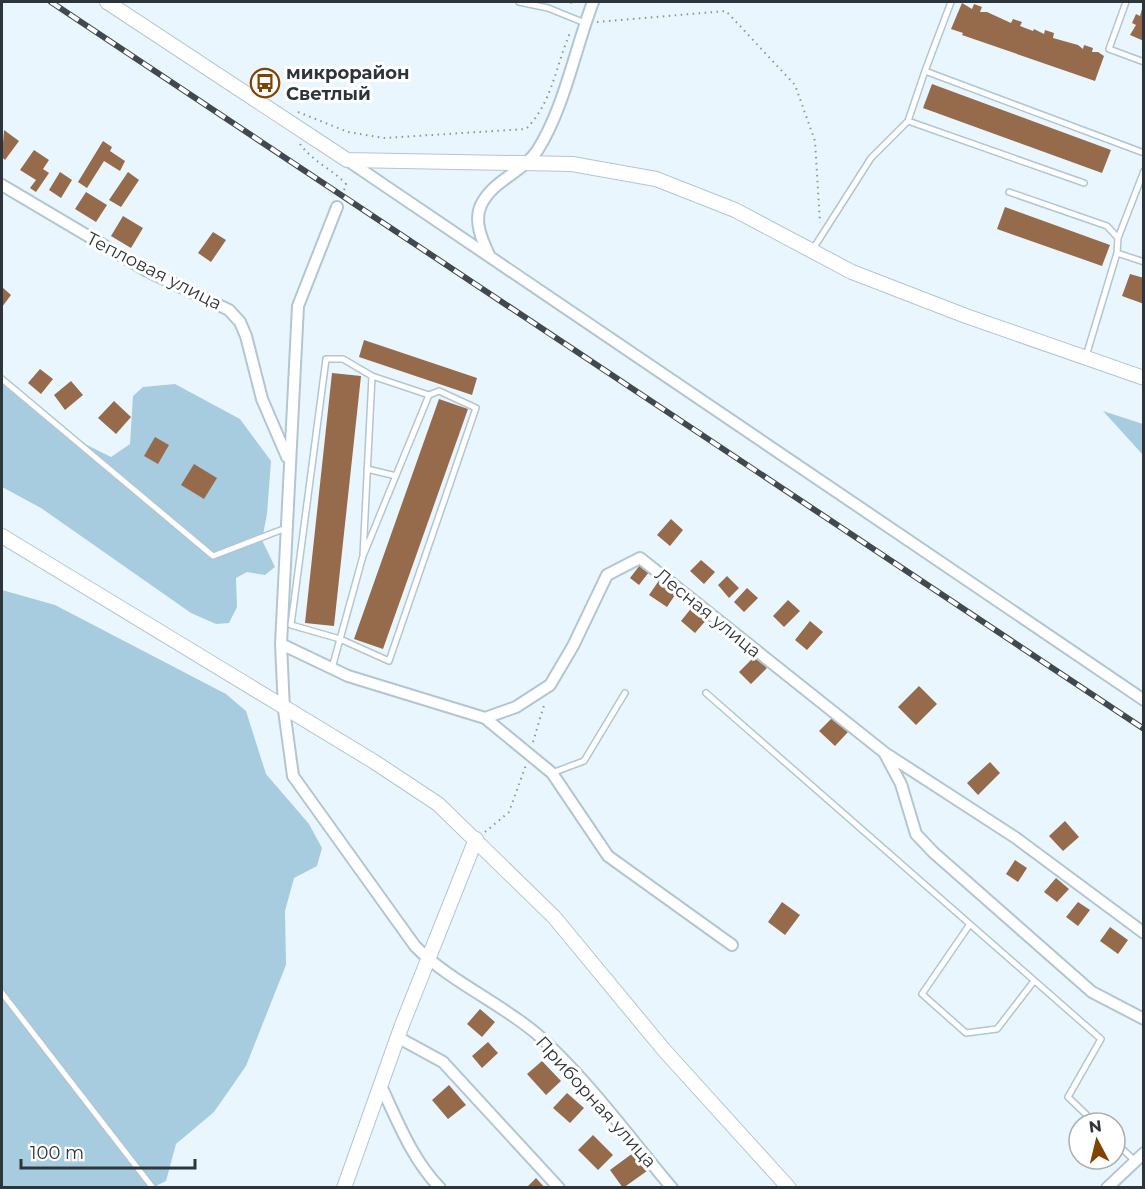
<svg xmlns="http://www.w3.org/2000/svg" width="1145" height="1189" viewBox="0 0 1145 1189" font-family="Montserrat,sans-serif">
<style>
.green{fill:#a7cce0}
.building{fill:#956b4c}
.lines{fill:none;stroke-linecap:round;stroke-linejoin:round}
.lane-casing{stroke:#b2c6d1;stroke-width:8}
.street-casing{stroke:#b2c6d1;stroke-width:14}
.secondary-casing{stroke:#b2c6d1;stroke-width:16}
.path{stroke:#8b959b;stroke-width:2;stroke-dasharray:1.5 4.5;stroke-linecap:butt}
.lane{stroke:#fff;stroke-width:5}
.street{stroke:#fff;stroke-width:10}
.secondary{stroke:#fff;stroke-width:14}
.rail-casing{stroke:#41494e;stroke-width:6}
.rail{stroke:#fff;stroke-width:4;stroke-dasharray:11;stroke-linecap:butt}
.labels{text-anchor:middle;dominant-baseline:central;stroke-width:6;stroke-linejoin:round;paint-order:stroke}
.poi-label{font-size:18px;font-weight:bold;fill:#2e353a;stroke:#fff;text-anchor:start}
.street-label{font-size:18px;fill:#2e353a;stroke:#fff}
</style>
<rect width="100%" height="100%" fill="#eaf6fd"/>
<!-- green -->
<path class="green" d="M2 384 63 433 111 457 130 444 133 396 143 387 175 384 240 419 271 461 267 514 262 540 275 567 265 575 247 572 236 578 237 607 229 623 216 624 191 613 41 508 2 487Z
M1103 411 1143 424V455Z
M2 590 55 605 226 694 246 711 266 774 309 824 322 848 317 866 294 878 285 911 286 965 246 1066 214 1112 176 1144 166 1181 154 1187H2Z"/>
<!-- building -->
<path class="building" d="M1144 2V41L1130 35 1136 25 1132 23 1136 14 1140 16Z
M962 3 972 9 974 4 982 7 980 12H987L1011 23 1013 19 1022 22 1020 26 1033 31 1034 29 1044 34 1045 30 1054 33 1053 38 1078 45 1083 49 1084 45 1093 48 1092 52H1098L1104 56 1095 81 962 35 963 33 951 29Z
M932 84 1111 150 1102 173 923 108Z
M4 130 19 141 5 160 2 157Z
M103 141 112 147 110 151 125 161 120 171 104 161 87 188 78 182Z
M34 150 49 160 43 169 49 173 36 192 30 188 36 180 20 170Z
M60 172 72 180 61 198 49 190Z
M128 172 139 180 121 207 109 200Z
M86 192 107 205 96 222 75 209Z
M1005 207 1110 245 1102 266 997 229Z
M123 216 143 228 131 248 111 236Z
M213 232 226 240 211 262 198 253Z
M1130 274 1144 278V304L1122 296Z
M2 287 11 295 2 307Z
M364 340 477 378 472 395 359 357Z
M40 369 53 379 41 394 28 383Z
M332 373 361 376 334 626 305 623Z
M71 381 83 395 65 410 54 395Z
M439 399 468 409 383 649 354 639Z
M114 401 131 417 116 434 98 418Z
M155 437 169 445 158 464 144 456Z
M194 464 217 478 204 499 181 485Z
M671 519 683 530 670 546 657 535Z
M701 560 715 572 704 584 690 571Z
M640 565 649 572 639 585 630 578Z
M727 576 739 588 729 598 718 585Z
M660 579 677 592 667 607 649 595Z
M747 588 758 598 744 612 734 602Z
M788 600 800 611 784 627 773 616Z
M693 606 708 618 695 633 681 621Z
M810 621 823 632 807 650 795 640Z
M755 656 767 668 751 684 739 672Z
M919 686 937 704 916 725 898 707Z
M833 717 848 732 835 746 819 731Z
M990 762 1000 773 978 795 967 783Z
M1065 821 1079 837 1063 851 1049 836Z
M1015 860 1027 868 1018 882 1006 874Z
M1056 878 1069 889 1057 902 1044 892Z
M782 902 800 915 785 935 768 922Z
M1078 902 1090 910 1078 926 1066 917Z
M1110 927 1128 940 1118 954 1100 941Z
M480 1009 495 1022 482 1037 467 1024Z
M488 1042 498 1053 482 1068 472 1056Z
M542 1061 561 1081 546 1095 527 1074Z
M449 1085 466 1105 448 1119 432 1100Z
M567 1093 584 1108 570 1123 553 1108Z
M593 1135 613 1155 598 1170 578 1150Z
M633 1153 647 1171 623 1188 610 1170Z
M536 1178 545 1188H526Z"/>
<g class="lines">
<!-- lane casing -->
<g class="lane-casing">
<path id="lane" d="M519 2 548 8 585 23
M1126 2 1109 49 1144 62
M925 71 951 2
M908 121 1084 183
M1009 192 1107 226 1118 238 1117 253 1086 356
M1118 238 1144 171
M813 249 871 158 908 121 925 71 1144 153
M1117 253 1144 262
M372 376 343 359H326L291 625 340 639 389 661 476 408 439 391 429 395
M2 379 213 556 286 528
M367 469 396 476
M332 668 363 556 429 395 372 376 363 556
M706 693 1101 1039 1068 1097 1095 1123
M552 773 584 761 625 693
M970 924 922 994 966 1033 997 1029 1034 981
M2 993 153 1188
M1115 1142 1135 1161"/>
</g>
<!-- street casing -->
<g class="street-casing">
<path id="street" d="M347 160 1144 700
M2 185 147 271 229 310 240 322 246 336 262 399 287 457
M337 207 298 306 281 644 284 710 293 776 415 946C450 982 500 1002 538 1035 588 1080 629 1137 672 1188
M490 257C483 242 473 222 481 205 493 180 522 173 537 151 564 109 575 49 593 2
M281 644 348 676 485 718 516 707 550 685 573 646 607 575 640 558 885 753 1016 838 1144 933
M485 718 552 773 608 856 732 945
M885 754 901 784 916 834 933 852 1092 992 1144 1019
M399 1038 443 1062 559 1188
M381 1086C398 1122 412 1159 440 1188
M1107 1188 1144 1153"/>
</g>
<!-- secondary casing -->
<g class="secondary-casing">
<path id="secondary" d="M107 2 347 160 572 164 656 179 735 210 852 272 966 316 1144 378
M2 536 373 761 438 804 554 917 664 1050 789 1188
M344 1188 402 1025 476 839"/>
</g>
<!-- path -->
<path class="path" d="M571 2 572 8
M597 22 726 11 795 85 815 141 820 223
M298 112 348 132 384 138 526 129C552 103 556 65 570 33
M300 144C312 161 332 169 346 184L342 197
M533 742 545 702
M485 832 509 812 526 765"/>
<!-- lane -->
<use href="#lane" class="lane"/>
<!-- street -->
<use href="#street" class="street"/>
<!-- secondary -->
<use href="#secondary" class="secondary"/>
<!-- rail casing -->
<g class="rail-casing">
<path id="rail" d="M51 2 1144 729"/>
</g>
<!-- rail -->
<use href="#rail" class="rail"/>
</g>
<!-- icons -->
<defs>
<g id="bus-ring" transform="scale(1.5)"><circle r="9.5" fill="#fff" stroke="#814301" stroke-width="1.5"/><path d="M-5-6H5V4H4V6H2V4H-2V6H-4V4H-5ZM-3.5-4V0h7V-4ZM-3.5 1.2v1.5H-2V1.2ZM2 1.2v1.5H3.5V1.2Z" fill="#814301"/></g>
</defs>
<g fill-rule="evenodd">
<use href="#bus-ring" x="265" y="83"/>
</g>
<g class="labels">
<!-- poi labels -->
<g class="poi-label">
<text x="286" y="73">микрорайон<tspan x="286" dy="21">Светлый</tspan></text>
</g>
<!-- street labels -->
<g class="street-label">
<text transform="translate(154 271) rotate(27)">Тепловая улица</text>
<text transform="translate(708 613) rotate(39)">Лесная улица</text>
<text transform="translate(596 1102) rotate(48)">Приборная улица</text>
</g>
</g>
<!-- border -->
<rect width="1145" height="1189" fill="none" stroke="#2e353a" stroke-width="6"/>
<!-- north arrow -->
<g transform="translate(1097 1141) rotate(353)"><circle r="28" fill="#ffffff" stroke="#abaeb0" stroke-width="1.5"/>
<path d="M0-4.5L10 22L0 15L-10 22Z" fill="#814301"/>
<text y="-9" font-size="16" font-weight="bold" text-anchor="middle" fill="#2e353a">N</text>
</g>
<!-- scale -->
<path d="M21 1159v9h174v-9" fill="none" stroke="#2e353a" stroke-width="3"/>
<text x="30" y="1159" font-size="18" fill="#2e353a" stroke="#ffffff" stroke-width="4.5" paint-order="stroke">100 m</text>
</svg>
